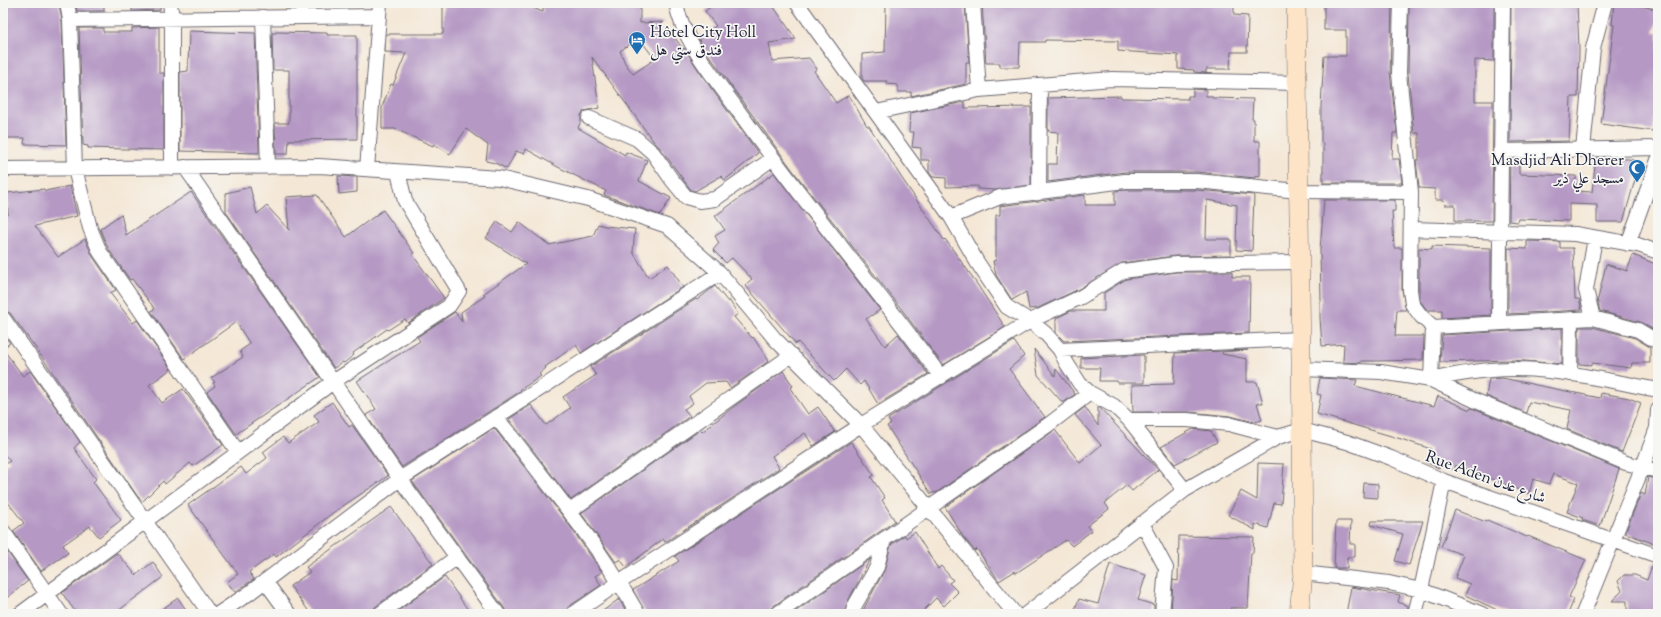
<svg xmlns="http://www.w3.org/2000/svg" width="1661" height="617" font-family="'Sorts Mill Goudy',Amiri,serif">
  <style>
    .building { fill: #b599c4; fill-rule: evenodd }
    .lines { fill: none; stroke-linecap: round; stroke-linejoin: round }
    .street-casing { stroke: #6c6771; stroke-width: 16 }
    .secondary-casing { stroke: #6c6771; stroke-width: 20 }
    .street { stroke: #fff; stroke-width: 14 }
    .secondary { stroke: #fee4c6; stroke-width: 19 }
    .labels { text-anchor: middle; stroke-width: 3.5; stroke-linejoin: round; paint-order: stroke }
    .poi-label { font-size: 16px; fill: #22223b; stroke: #f6f6f2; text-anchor: start }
    .street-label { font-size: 16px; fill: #22223b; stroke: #f6f6f2 }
  </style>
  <rect width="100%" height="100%" fill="#f6f6f2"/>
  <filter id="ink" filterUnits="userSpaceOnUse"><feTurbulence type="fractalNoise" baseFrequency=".025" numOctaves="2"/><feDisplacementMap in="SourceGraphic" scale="8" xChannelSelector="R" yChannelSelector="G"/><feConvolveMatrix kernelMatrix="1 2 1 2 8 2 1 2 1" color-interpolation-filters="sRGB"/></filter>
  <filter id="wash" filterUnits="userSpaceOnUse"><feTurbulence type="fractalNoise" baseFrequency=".012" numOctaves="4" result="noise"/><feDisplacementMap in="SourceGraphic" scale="16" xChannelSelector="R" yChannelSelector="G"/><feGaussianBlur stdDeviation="0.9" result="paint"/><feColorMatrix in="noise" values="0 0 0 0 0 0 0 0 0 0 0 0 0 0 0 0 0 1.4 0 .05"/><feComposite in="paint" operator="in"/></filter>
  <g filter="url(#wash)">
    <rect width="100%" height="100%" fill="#f4e7d5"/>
    <g id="blocks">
      <path class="building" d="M3,3H59L62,21L66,145L24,144L25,138H3Z
        M76,3H104V11H77Z
        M132,3L160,4V10L132,11Z
        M443,3H510L522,7L523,4L543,12V3H640V23L664,22L659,25L660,38L670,31L683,49L684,48L703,77L758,153L725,180L721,176L695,191L691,190L660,148L654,142L592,57L599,108L584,111L581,115V121L578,128L625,155L626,152L647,160L639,181L671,198L660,215L604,195L606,191L556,166L526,149L524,154L516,151L507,169L495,163L486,161L488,145L466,129L450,154L434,144L433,146L395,129H382V107L391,84L393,85L406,53L385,52L386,34H443ZM639,38L655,59L633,74L625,63L620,51Z
        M716,3H771L796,39L769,43L772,61L809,58L817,69L814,71L836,103L849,95L867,126H869L901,177L944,240L945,239L971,275L1005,327L943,365L897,303L794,172L708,54L698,38L716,26L705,11Z
        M886,3H965L969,62H966V84L911,96V92H898V85L887,84V81H864L862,78V54L885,52Z
        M982,3H1234V15L1248,16L1247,52H1231L1230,69H1206V73L1194,72V70L1178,69V55L1118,51V41L1045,40V42H1020L1019,67H1000V63H986Z
        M1324,3H1392L1390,73L1397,133H1393L1392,159H1399L1402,183H1323V143H1321V106L1324,56H1346V30H1324Z
        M1409,3H1494V61L1475,60V101H1493L1492,221H1455V205H1445L1444,200H1435V189L1419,188L1416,160H1419V133H1414L1408,73Z
        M1558,3L1577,4L1579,48L1578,97H1571L1569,141L1510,142L1511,4Z
        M1614,3L1642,6L1658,10V18L1654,33H1658V95L1653,131L1601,124L1614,25H1612Z
        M159,27V73H164V150L88,148V146L83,145L79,28H103V32H132V28Z
        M189,31L255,33L259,153L180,151V72L188,71Z
        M276,32L327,33V35H357V139L289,140L288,154H276L275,123H289V70H273L272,33H276Z
        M1193,89L1206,90V96H1212V98L1253,99L1252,119H1254V141H1260V177L1255,176V178L1197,172H1125L1048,182V164H1057L1058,132L1048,131V98L1121,96V98L1188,99V96H1193Z
        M965,102V108L1031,107V185L996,190L978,189V186L946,187V178L933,177L929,172V160H921V148L912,147L914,132H909L910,113Z
        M1596,158L1629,159L1640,162L1623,222H1597V205L1569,204V221L1519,219L1518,222L1509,221L1510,159H1519V174L1576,176V191L1592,192Z
        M774,173L880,310L866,319L885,346L898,334L928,374L878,404L864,381L860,385L846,369L834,381L798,342L796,344L745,285L752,279L732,258L726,263L713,250L719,243L715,236L725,230L715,216Z
        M338,176L357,177V192L339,194Z
        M70,186L77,216L35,226L58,257L85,239L93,257L116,290L110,293L133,323L137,320L171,369L149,385L162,403L183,389L223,445L193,466L190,463L165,484L163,481L143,501L138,497L35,347L10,313L3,310V216L8,214L7,193L44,189L45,191Z
        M250,187L257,214L267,206L289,230L286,197L317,195L346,237L383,210L414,253L412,254L444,298L408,323L405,319L388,330L387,329L353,353L354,355L344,363L343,362L334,368L226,212V193Z
        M1126,190H1197L1254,195L1252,251L1236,250L1237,205L1207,200L1206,239H1231V255L1175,256L1122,263L1077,290L1038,308L1029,309L1026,292L1012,300L996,275L993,261L996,260V215H1000V206L1085,195V205H1115V191Z
        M191,192L320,377L236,434L207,392L215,386L213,383L215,382L211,378L243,357L240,351L250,344L236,322L184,359L151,311L155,309L132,279L130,280L108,248L100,229L121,214L126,235Z
        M1324,200H1395V211H1392L1394,248H1402V290L1406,310H1397L1395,336H1424L1423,360L1377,361H1361V363L1343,362L1344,344L1322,346L1320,318V302H1321L1320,250Z
        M497,222L512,232L519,222L549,245L593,236L598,224L605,226L635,229L633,252L649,278L668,265L683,287L581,353L576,345L545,367L546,368L539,374L541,376L520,390L521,391L402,467L366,415L376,409L357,381L420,341L417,337L455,312L462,322L461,312L485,296L483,294L526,264L486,238Z
        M1527,241L1560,242V248H1573L1575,299H1579L1582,310L1508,314V248L1527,249Z
        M1432,246L1491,248V315L1442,318V310H1427L1420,301L1419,289V248L1432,249Z
        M1633,255L1658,265V327L1656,331L1640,322L1600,311L1597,299H1598L1606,264L1627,271Z
        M1177,272H1232V277H1250L1249,333L1064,341L1056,333V318L1071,311H1104V293L1126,279Z
        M715,286L728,302L729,300L738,314L734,317L752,338L753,337L769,361L730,388L726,382L706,383L689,396L693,403L684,409L690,416L571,500L509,419L531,405L546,425L570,408L563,397L596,375L590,367L696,299L697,300Z
        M1579,327H1592L1635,338L1650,347V363H1632L1631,368L1592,363V365L1579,364Z
        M1562,328V364L1512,360L1440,362L1442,335Z
        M3,333L10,343L3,348Z
        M1014,341L1024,356L1009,369L1045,417L936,493L935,492L931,494L887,426L891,424L888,419Z
        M3,349L23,376L30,371L80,442L74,448L96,479L93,482L121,520L99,537L90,526L63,545L68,553L41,571L13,531L24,523L3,496V466L10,461L3,453Z
        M1034,349L1055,376L1056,369L1075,394L1063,403L1038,375Z
        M1248,350L1222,352V354L1247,359V382H1257L1263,403H1257L1262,420L1255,422L1230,416L1188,412H1133L1132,385L1174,384L1175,353Z
        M1144,355V383H1118L1117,381H1099L1100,368H1081V358Z
        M783,371L793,386L790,388L808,414L818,407L835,432L813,446L805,433L772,456L779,468L665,542L663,539L626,567L620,559L616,562L581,513L700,430L702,432L732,408Z
        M1320,378L1357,380L1355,386L1434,406L1438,396L1470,410L1471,408L1619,469L1600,526L1582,520L1583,518L1567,512L1578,483L1553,474L1549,484L1533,479L1529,494L1456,465L1454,470L1441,464L1439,468L1425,462L1431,449L1401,439L1317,414L1321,395L1317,394Z
        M1502,378L1600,398L1601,393L1629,398L1641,403L1622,452L1567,429L1571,410L1529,402L1526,413L1486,396L1489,379Z
        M332,402L349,427L352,425L388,476L334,512L276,557L274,554L249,572L254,579L235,592L227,582L238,574L188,505L241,467L246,474L267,458L263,452L283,437L288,443L319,422L314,415Z
        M1085,407L1098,426V407L1100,408L1158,470L1132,491L1127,485L1105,503L1109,509L1087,526L1091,531L1072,546L1066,540L1016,573L1015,571L999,581L977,549L975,551L964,538L945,507L1055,430L1080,463L1101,445L1075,415Z
        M494,428L564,518L602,572L595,576L601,585L568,607L565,614H506L505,609L412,481Z
        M1193,429L1211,431L1217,442L1175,464L1161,447Z
        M851,442L874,475L871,477L885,498L882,500L895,521L772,607L769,614H646L633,590L679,561L675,556Z
        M1258,463L1284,464L1281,504L1274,503L1268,528L1255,524V530L1228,515L1241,491L1257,500Z
        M1648,477L1658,479V545L1625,533L1641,493L1645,495Z
        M1364,483L1378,484V498L1363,497Z
        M391,507L433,564L375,607L372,614H311L290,586L310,572L306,567Z
        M1455,510L1486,522L1487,520L1527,537L1528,536L1586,560L1569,597L1574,599L1568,614H1506L1465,595L1470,584L1455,578L1464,555L1441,547Z
        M1336,521H1351L1350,544H1355V557H1347V568H1334Z
        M1372,521H1423L1409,565L1395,561L1403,534L1371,525Z
        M915,532L938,569L941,566L953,580L949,583L958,592L944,606L936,598L920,614H861L884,571L891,545L905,535L906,538Z
        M1179,536L1254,537L1253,553H1251L1248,608H1230V614H1171L1173,580L1178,581Z
        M3,546L28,581L3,601Z
        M117,553L136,575L153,562L163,577L114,614H77L62,593Z
        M870,559L848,601L844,614H792Z
        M1653,563L1658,564V614H1627V601H1612L1622,591L1618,581L1624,575H1635L1647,580Z
        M1110,564L1146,575L1138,600L1154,605V614H1073L1079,599L1098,604Z
        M445,577L471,614H394L443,578Z
        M1351,587L1400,595L1398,602L1408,606L1407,614H1346Z
        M178,598L189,614H155Z
        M619,599L628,614H599Z"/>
    </g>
  </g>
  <g filter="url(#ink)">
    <use href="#blocks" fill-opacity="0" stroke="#6c6771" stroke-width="1"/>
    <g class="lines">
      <defs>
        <path id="street" d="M67,3L70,20L75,169L90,228L100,252L238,452
          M170,3L172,18V168
          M676,3C683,42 715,78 737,109C802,201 875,286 941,377
          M797,3L951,217L977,262L1007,307L1030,321L1046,334L1060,350L1066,362L1080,384L1090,393L1114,406L1129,420L1185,490
          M973,3L979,90
          M1401,3L1399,73L1411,192L1410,290L1412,304L1421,316L1433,327L1431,380C1457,374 1485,369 1512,369C1561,369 1610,381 1658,390
          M263,17L268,167
          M70,20L378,16
          M876,112L979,90L1112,79L1297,83
          M589,118L637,139L653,153L672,180L686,197L700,201L715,199L772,159
          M1583,149L1593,48L1605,3
          M1500,151L1658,148
          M185,167L400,479L498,614
          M3,169L319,166L499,178L588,199L667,226L720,273L775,339L861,425L1015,614
          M367,169L380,3
          M1039,193L1040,85
          M951,217L1000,197L1125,181H1197L1299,191L1411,192
          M1411,229L1575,234L1638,245L1658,252
          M1628,244L1658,160
          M3,318L210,614
          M1593,318L1586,290L1595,238
          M1499,322L1503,3
          M1433,327L1593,318L1638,330L1658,342
          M1060,350L1300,339
          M1300,369L1381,372L1431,380L1474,400L1626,463L1658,471
          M1570,374L1571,320
          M496,417C546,481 598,544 638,614
          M1129,420H1187L1229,424L1278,437
          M570,511L792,355
          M1142,523L1166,568L1162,614
          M3,531L61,614
          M1303,573L1389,583L1421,590L1482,614
          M265,581L289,614
          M20,614L333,382L449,306L459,291L405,201L398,172
          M218,614L248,594L400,479L720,273
          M380,614L457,557
          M573,614L620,582L861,425L1030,321L1081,297L1123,271L1176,264L1299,262
          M777,614L1048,425L1090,393
          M852,614L855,605L877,567L884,539
          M1026,614L1185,490L1278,437L1302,430L1347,442L1391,458L1444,481L1658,556
          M1415,614L1421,590L1444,481
          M1583,614L1643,466L1657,428L1658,410"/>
        <path id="secondary" d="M1296,3L1302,430L1303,573L1299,614"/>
      </defs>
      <use href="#street" class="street-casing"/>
      <use href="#secondary" class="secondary-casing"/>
      <use href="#street" class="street"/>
      <use href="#secondary" class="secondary"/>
    </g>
  </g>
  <defs>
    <symbol id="hotel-pin" viewBox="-11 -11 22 30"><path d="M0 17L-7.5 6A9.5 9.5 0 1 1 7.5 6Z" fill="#1f6fb2" stroke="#f6f6f2"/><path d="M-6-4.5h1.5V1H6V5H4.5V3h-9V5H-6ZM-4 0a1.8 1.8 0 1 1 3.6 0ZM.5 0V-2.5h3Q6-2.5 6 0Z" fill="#fff"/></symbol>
    <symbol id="mosque-pin" viewBox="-11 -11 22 30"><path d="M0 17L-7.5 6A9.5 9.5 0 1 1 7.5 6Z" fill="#1f6fb2" stroke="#f6f6f2"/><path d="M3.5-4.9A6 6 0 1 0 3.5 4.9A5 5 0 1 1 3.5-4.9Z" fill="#fff"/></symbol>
  </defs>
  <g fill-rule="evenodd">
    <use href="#hotel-pin" x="627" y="30" width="20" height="27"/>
    <use href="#mosque-pin" x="1627" y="158" width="20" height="27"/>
  </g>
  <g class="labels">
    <g class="poi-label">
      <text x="650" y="37">Hôtel City Holl<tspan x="650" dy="18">فندق ستي هل</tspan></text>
      <text x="1624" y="165" text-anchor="end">Masdjid Ali Dherer<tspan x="1624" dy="18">مسجد علي ذير</tspan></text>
    </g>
    <g class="street-label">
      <text transform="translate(1486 476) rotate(20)" y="6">Rue Aden شارع عدن</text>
    </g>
  </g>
  <rect width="1661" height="617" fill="none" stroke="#f6f6f2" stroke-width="16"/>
</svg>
